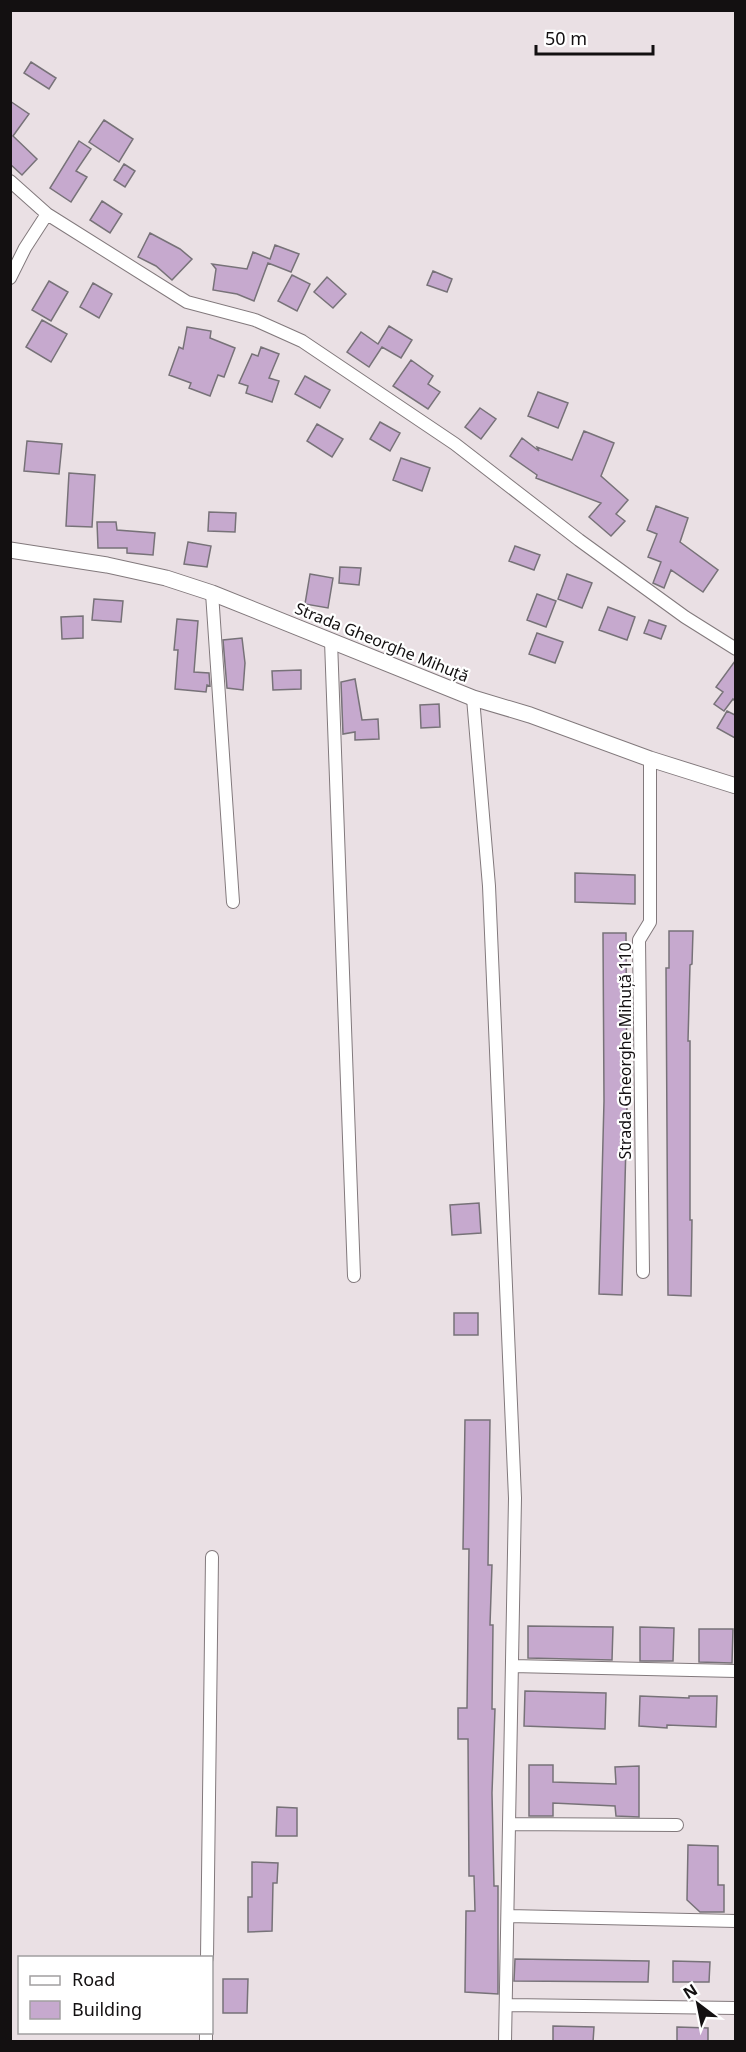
<svg xmlns="http://www.w3.org/2000/svg" width="746" height="2052" font-family="'Noto Sans',sans-serif">
  <style>
    .building { fill: #c6a9ce; stroke: #777278; stroke-width: 1.5 }
    .lines { fill: none; stroke-linecap: round; stroke-linejoin: round }
    .minor-casing { stroke: #82797c; stroke-width: 14 }
    .tertiary-casing { stroke: #82797c; stroke-width: 17 }
    .minor { stroke: #fff; stroke-width: 12 }
    .tertiary { stroke: #fff; stroke-width: 15 }
    .labels { text-anchor: middle; stroke-width: 4.5; stroke-linejoin: round; paint-order: stroke }
    .street-label { font-size: 16px; fill: #131011; stroke: #fff }
  </style>
  <rect width="100%" height="100%" fill="#eae0e4"/>
  <path class="building" d="M31,62L56,78L49,89L24,73Z
    M10,101L29,114L13,136L37,159L22,175L10,164Z
    M104,120L133,139L119,162L89,142Z
    M79,141L91,149L76,171L87,177L71,202L50,188Z
    M124,164L135,171L125,187L114,180Z
    M102,201L122,214L110,233L90,220Z
    M150,233L180,249L192,259L172,280L156,266L138,257Z
    M275,245L299,254L291,272L268,263L254,301L237,294L213,290L216,269L212,264L247,269L253,252L270,259Z
    M433,271L452,279L447,292L427,285Z
    M292,275L310,284L297,311L278,301Z
    M327,277L346,294L333,308L314,292Z
    M49,281L68,292L51,321L32,310Z
    M93,283L112,294L99,318L80,307Z
    M42,320L67,334L51,362L26,347Z
    M389,326L412,340L401,358L382,347L369,367L347,352L361,332L378,344Z
    M187,327L211,331L210,338L235,348L224,377L218,375L210,396L189,388L191,383L169,375L179,347L183,349Z
    M261,347L279,354L269,378L279,381L272,402L246,393L248,386L239,383L252,354L258,356Z
    M411,360L433,376L428,384L440,392L428,409L393,386Z
    M305,376L330,390L320,408L295,394Z
    M538,392L568,403L558,428L528,416Z
    M480,408L496,419L481,439L465,427Z
    M380,422L400,433L390,451L370,439Z
    M317,424L343,439L332,457L307,441Z
    M584,431L614,443L601,476L628,500L616,514L625,521L611,536L589,517L601,503L536,478L537,475L510,456L522,438L539,451L537,447L572,460Z
    M27,441L62,444L59,474L24,471Z
    M401,458L430,468L422,491L393,480Z
    M69,473L95,475L92,527L66,526Z
    M656,506L688,518L680,542L718,570L703,592L671,570L664,588L653,583L661,562L648,557L657,534L647,530Z
    M209,512L236,513L235,532L208,531Z
    M97,522H116L117,530L155,533L153,555L127,553V548H98Z
    M188,542L211,546L207,567L184,564Z
    M515,546L540,555L534,570L509,561Z
    M340,567L361,568L359,585L339,583Z
    M310,574L333,578L328,608L305,604Z
    M567,574L592,583L582,608L558,599Z
    M537,594L556,601L546,627L527,620Z
    M94,599L123,601L121,622L92,620Z
    M608,607L635,617L627,640L599,630Z
    M83,616V638L62,639L61,617Z
    M177,619L198,621L194,672L209,673L210,686L207,685L206,692L175,689L178,650H174Z
    M649,620L666,626L661,639L644,633Z
    M537,633L563,642L555,663L529,654Z
    M242,638L245,663L243,690L227,688L223,640Z
    M735,661V701L733,699L724,711L714,704L723,692L716,687Z
    M301,670V689L273,690L272,671Z
    M355,679L362,720L378,719L379,739L355,740V732L343,734L341,682Z
    M439,704L440,727L421,728L420,705Z
    M727,711L735,715V738L717,728Z
    M575,873L635,875V904L575,902Z
    M669,931H693L692,964L690,965L688,1041H690V1220H692L691,1296L668,1295L666,968H669Z
    M603,933H626L627,1106L622,1295L599,1294L604,1101Z
    M479,1203L481,1233L452,1235L450,1205Z
    M454,1313H478V1335H454Z
    M465,1420H490L488,1565H492L490,1625H493L492,1709H495L492,1793L494,1886H498V1994L465,1992L466,1911H475L474,1876H469L468,1739H458V1708H467L469,1549H463Z
    M528,1626L613,1627L612,1660L528,1658Z
    M640,1627L674,1628L673,1661H640Z
    M699,1629H733L732,1663L699,1662Z
    M525,1691L606,1693L605,1729L524,1726Z
    M640,1696L689,1698V1696H717L716,1727L667,1725V1728L639,1726Z
    M529,1765H553V1782L616,1784L615,1767L639,1766V1817L616,1816L615,1806L553,1803V1816H529Z
    M277,1807L297,1808V1836H276Z
    M688,1845L718,1846V1885H724V1912H700L687,1900Z
    M252,1862L278,1863L277,1883H273L272,1931L248,1932V1897H252Z
    M515,1959L649,1961L648,1982L514,1981Z
    M673,1961L710,1962L709,1982H673Z
    M223,1979H248L247,2013H223Z
    M553,2026L594,2027L593,2042H553Z
    M677,2027L708,2028V2042H677Z"/>
  <g class="lines">
    <defs>
      <path id="minor" d="M10,181L47,214L187,302L255,320L302,341L455,444L579,540L685,617L736,649
        M10,278L25,248L47,214
        M212,593L233,902
        M331,641L354,1276
        M473,698L489,886L515,1498L505,2042
        M643,1272L639,940L650,922V759
        M512,1666L736,1671
        M509,1824L677,1825
        M508,1916L736,1921
        M207,1958L212,1557
        M506,2005L736,2008
        M206,2042V2032"/>
      <path id="tertiary" d="M10,550L107,565L166,578L212,593L473,698L530,715L650,759L736,786"/>
    </defs>
    <use href="#minor" class="minor-casing"/>
    <use href="#tertiary" class="tertiary-casing"/>
    <use href="#minor" class="minor"/>
    <use href="#tertiary" class="tertiary"/>
  </g>
  <g class="labels">
    <g class="street-label">
      <text transform="translate(382 642) rotate(22)" y="6">Strada Gheorghe Mihuță</text>
      <text transform="translate(625 1051) rotate(-90)" y="6">Strada Gheorghe Mihuță 110</text>
    </g>
  </g>
  <rect width="746" height="2052" fill="none" stroke="#131011" stroke-width="24"/>
  <rect x="18" y="1956" width="195" height="78" fill="#ffffff" stroke="#a19fa0" stroke-width="1.5"/>
  <rect x="30" y="1976" width="30" height="9" fill="#ffffff" stroke="#a19fa0" stroke-width="1.5"/>
  <text x="72" y="1986" font-size="18" fill="#131011">Road</text>
  <rect x="30" y="2001" width="30" height="18" fill="#c6a9ce" stroke="#a19fa0" stroke-width="1.5"/>
  <text x="72" y="2016" font-size="18" fill="#131011">Building</text>
  <g transform="translate(698 2004) rotate(328)" stroke="#ffffff" stroke-width="4.5" paint-order="stroke">
  <path d="M0-4.5L10 22L0 15L-10 22Z" fill="#131011"/>
  <text y="-9" font-size="16" font-weight="bold" text-anchor="middle" fill="#131011">N</text>
  </g>
  <path d="M536 45v9h117v-9" fill="none" stroke="#131011" stroke-width="3"/>
  <text x="545" y="45" font-size="18" fill="#131011" stroke="#ffffff" stroke-width="4.5" paint-order="stroke">50 m</text>
</svg>
